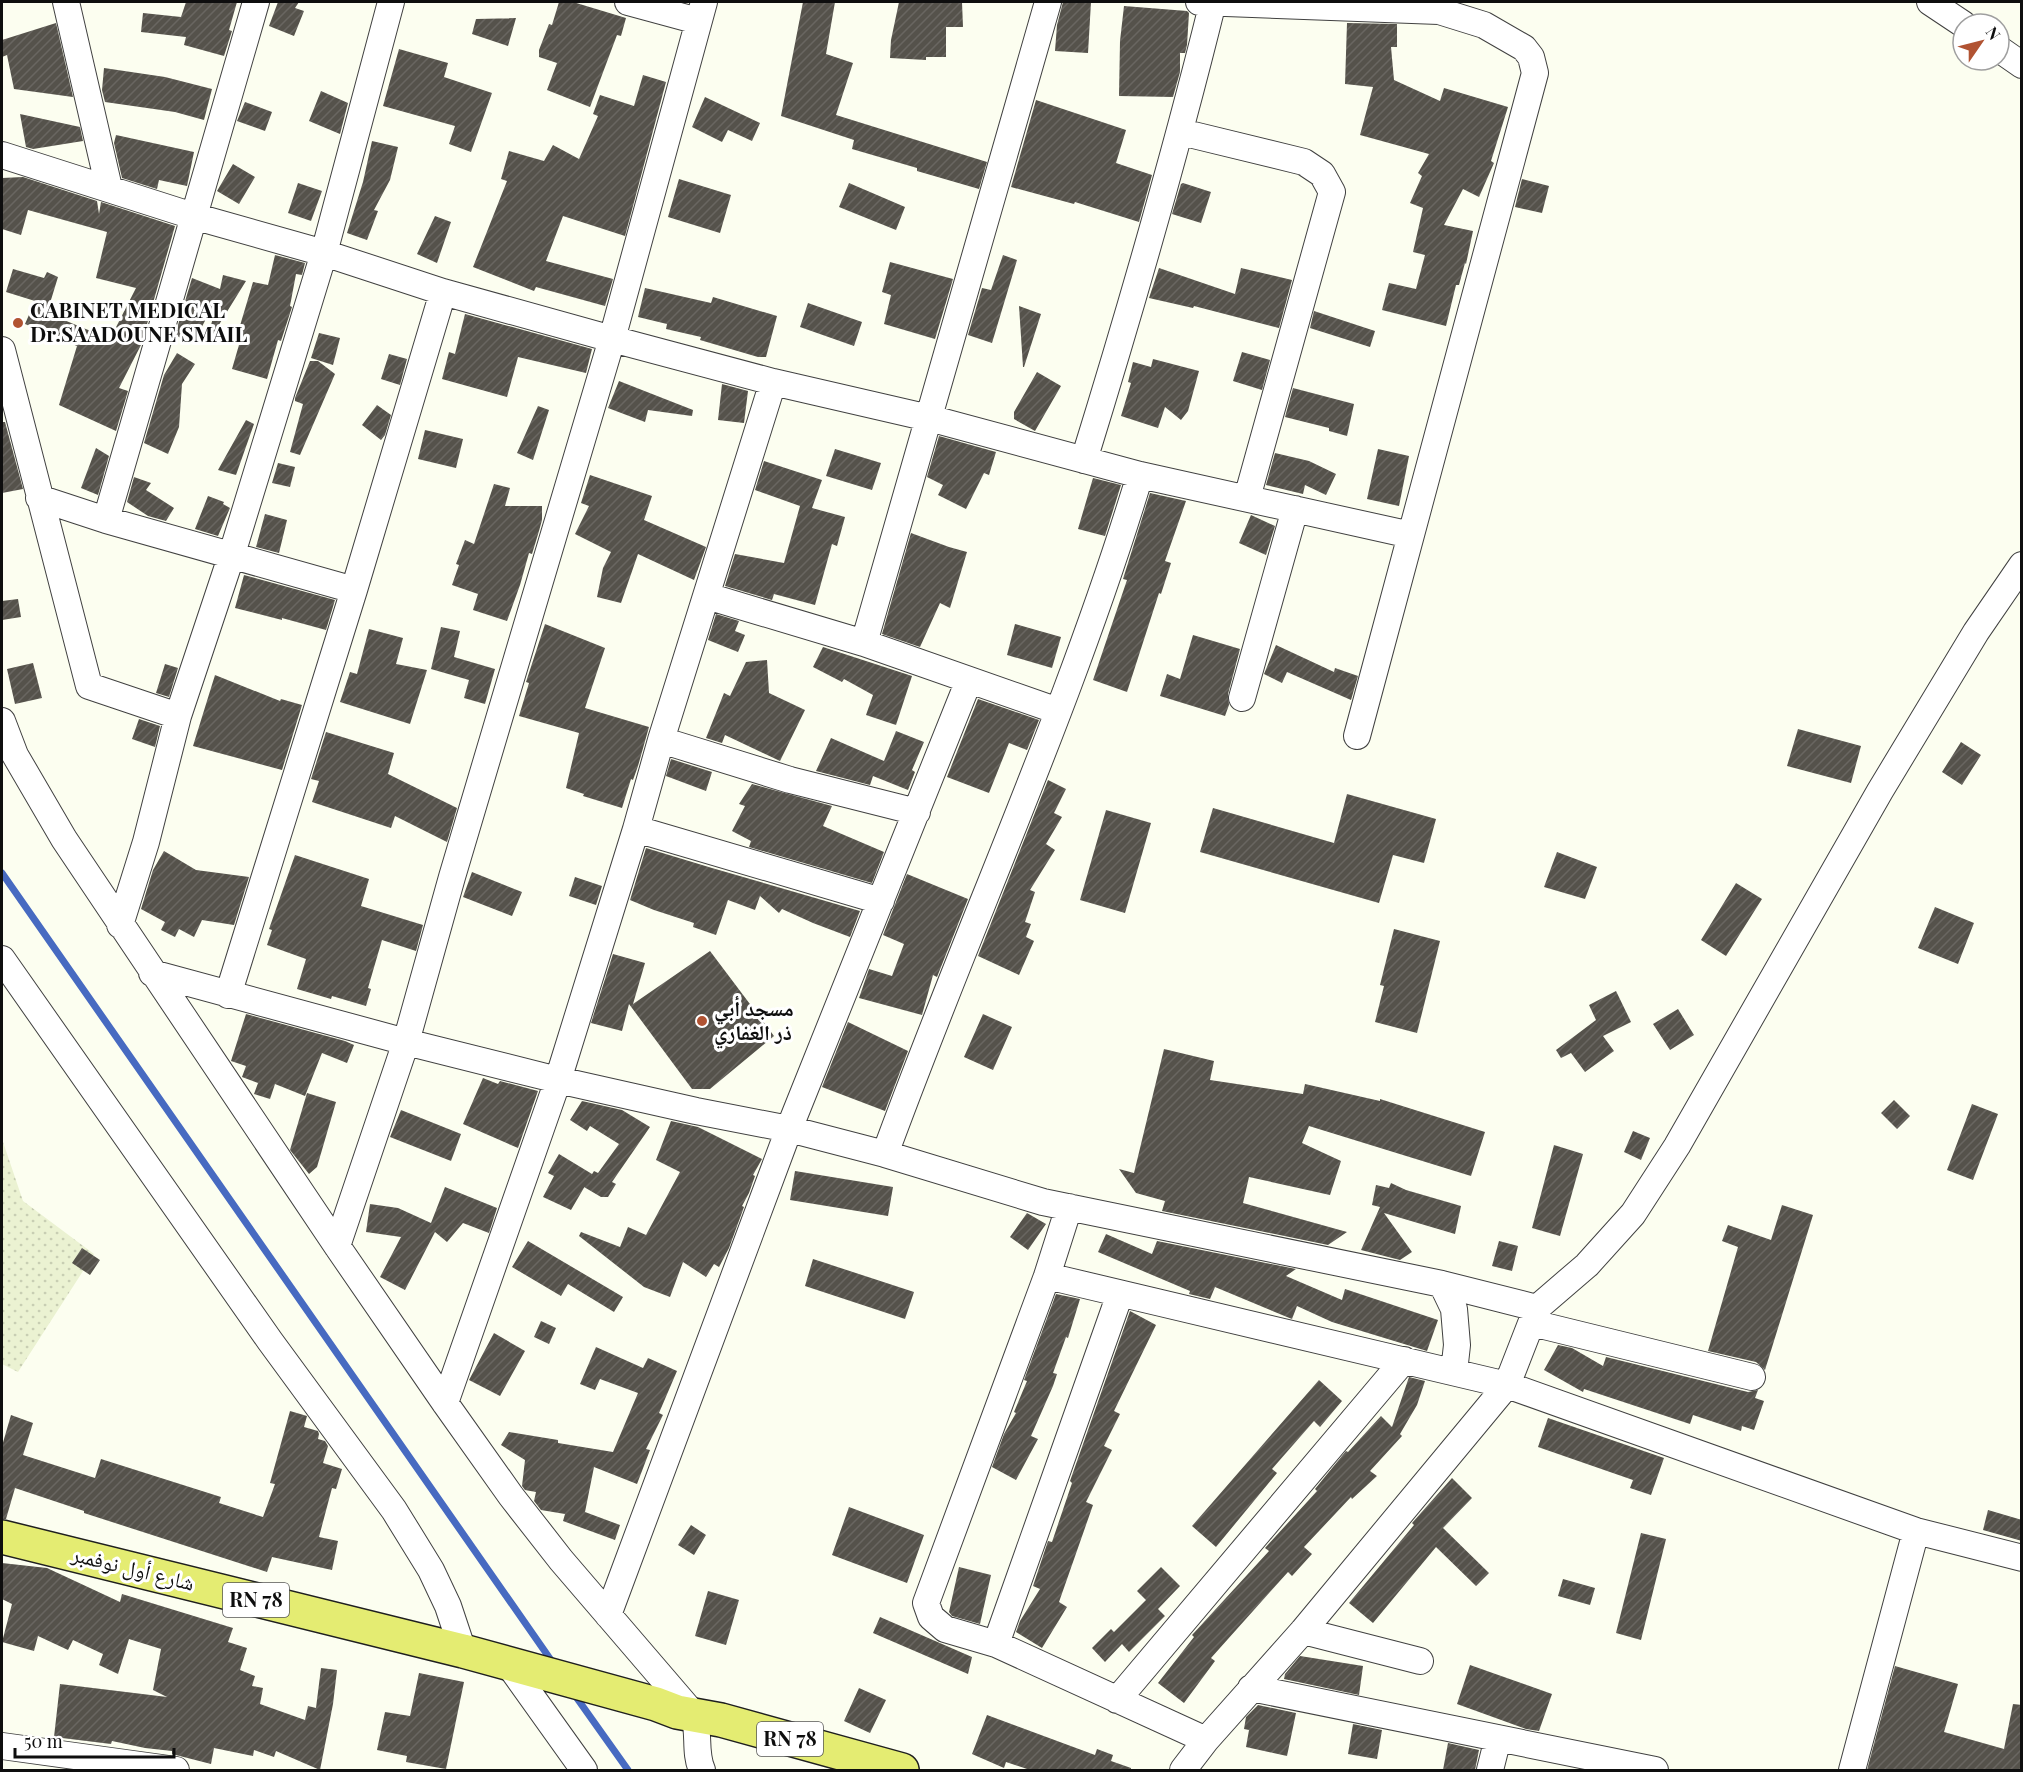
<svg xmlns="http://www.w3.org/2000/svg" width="2023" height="1772" font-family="'Playfair Display','Noto Naskh Arabic',serif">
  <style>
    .farmland { fill: url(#farmland-dots) }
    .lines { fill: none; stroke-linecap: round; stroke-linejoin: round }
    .stream { stroke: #476ac1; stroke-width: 7 }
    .building { fill: url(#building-hatch) }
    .minor-casing { stroke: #414141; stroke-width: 28 }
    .major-casing { stroke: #1f1f1f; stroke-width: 36 }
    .minor { stroke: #fff; stroke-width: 26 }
    .major { stroke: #e4ec72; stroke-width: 33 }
    .poi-dot { fill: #b15332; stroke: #fff; stroke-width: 2 }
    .labels { text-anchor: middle; stroke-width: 6; stroke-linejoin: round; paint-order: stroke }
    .shield { fill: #fff; stroke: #565656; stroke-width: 1.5 }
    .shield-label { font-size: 20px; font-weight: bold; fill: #0e0e0e }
    .poi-label { font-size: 21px; font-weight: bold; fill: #0e0e0e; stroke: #fff; text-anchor: start }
    .street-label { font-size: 21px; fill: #0e0e0e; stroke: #fff }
  </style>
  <defs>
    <pattern id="farmland-dots" width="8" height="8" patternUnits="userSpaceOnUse" patternTransform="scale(1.5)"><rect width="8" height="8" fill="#ebf2d2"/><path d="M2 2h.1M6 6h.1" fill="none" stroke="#c8ceb3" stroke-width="1.8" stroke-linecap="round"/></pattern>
    <pattern id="building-hatch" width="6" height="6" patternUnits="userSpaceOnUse" patternTransform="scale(1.5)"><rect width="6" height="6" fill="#55524b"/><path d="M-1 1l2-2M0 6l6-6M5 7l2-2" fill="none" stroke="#696661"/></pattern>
  </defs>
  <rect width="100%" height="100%" fill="#fcfef0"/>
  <path class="farmland" d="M2,1139L23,1201L94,1254L18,1372L2,1364Z"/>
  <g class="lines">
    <path class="stream" d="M2,873L553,1663
      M574,1694L628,1770"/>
  </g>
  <path class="building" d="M186,2H237L229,30L232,31L224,56L184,45L186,37L141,32L143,13L181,17Z
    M278,2H299L295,8L304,11L294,36L269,26Z
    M559,2H573L626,18L621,36L617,35L590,107L547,90L557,63L539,57V50L549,24L552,25Z
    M803,2H835L826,54L853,63L836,115L987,162L979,189L917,171V168L852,149L854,140L781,116Z
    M899,2H962L963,27H946V57H926V60L890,58L891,40Z
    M1063,2H1091L1088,53L1055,51L1057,25Z
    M1124,6L1187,11L1189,13L1187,45L1185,53H1180V72L1173,97L1119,96L1120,41Z
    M516,18L508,46L472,34L476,19Z
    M56,23L73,97L14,89L7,55L2,57V40Z
    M1347,23L1397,24V47H1391L1394,80L1440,101L1444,88L1508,107L1491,161L1494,163L1479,197L1463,189L1444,225L1473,231L1466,264L1465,263L1459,285H1456L1446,326L1382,310L1389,283L1416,289L1425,255L1413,252L1423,208L1410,203L1422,176L1418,173L1429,154L1360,135L1373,87L1345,84Z
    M399,49L448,63L444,77L492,93L471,152L449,144L455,126L383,106Z
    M104,68L165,77L212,89L204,120L175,112L105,102L102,90Z
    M643,75L666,82L625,236L563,216L546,261L613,279L605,306L536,287L534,291L473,267L507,181L501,179L509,151L544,161L553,145L579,159L598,116L593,114L600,95L634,106Z
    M321,91L348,103L340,134L309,121Z
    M705,97L760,123L752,141L728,130L722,142L692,127Z
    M1036,100L1126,130L1116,163L1152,175L1139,222L1075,202L1074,204L1011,187Z
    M245,102L272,112L265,131L237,121Z
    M20,114L80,127L83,141L33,149L26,147Z
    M116,135L194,152L187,186L159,180L157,189L122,178L114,143Z
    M372,141L398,147L390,180L374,210L378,211L367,240L347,233L363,182Z
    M233,164L255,177L239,204L217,191Z
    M23,177L97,201L99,214L101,202L175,226L141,345L119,388L128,391L116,431L59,405L77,346L25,324L35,301L6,292L13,269L44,278L47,272L58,277L47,313L110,339L136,288L96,278L107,232L28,210L21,235L2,229V178Z
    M679,179L731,195L720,233L668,217Z
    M1522,179L1549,186L1542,213L1515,207Z
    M298,183L322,191L311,221L288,213Z
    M849,183L905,207L896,230L839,207Z
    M1183,183L1211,192L1201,223L1172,214L1181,184Z
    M435,216L451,222L437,263L417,254Z
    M275,255L305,263L302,275L296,274L290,306L292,307L281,341L278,340L267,379L232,369L243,331L239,329L253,282L268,285Z
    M1003,255L1017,260L992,343L968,335L982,288L991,290Z
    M890,262L953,279L935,339L884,324L891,295L882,292Z
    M1159,268L1235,294L1241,268L1292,280L1279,328L1194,306L1193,308L1149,298Z
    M223,275L246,281L212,336L209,334L213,317L208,315L193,344L175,335L192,278L220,289Z
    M645,288L711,303L713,297L777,316L766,357H758L700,340L701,337L666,329L667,324L638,317Z
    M808,303L862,322L854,346L800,327Z
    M1019,306L1041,314L1024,367H1023Z
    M1314,311L1375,331L1370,347L1310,328Z
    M465,314L592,349L586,373L518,357L507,397L442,379L449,352L455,354Z
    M319,333L340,338L333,365L311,358Z
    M1242,352L1270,360L1262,390L1233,381Z
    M177,353L195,364L182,384L179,427L168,454L144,443L164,375Z
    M389,354L407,359L400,385L381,379Z
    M1153,359L1199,371L1188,411L1181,420L1165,407L1158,428L1121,416L1131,383L1128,382L1133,362L1151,367Z
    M310,361H318L335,374L300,455L290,452L303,404L295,401V398Z
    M1037,372L1061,386L1035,431L1014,419V412Z
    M619,381L693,410L692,416L648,410L645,422L608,408Z
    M722,384L748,391L744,423L718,420Z
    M1293,388L1354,404L1347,436L1329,431V428L1285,417Z
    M377,405L391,415L385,435L381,440L362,425Z
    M538,406L549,410L533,460L517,453Z
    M246,420L254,424L236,475L218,470Z
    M2,422H5L23,489L2,493Z
    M425,430L463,439L456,468L418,459Z
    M939,436L996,452L989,475L984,473L966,509L938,495L943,485L927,477Z
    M96,448L109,456L98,495L81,488Z
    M835,449L881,463L872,490L826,476Z
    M1378,449L1409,456L1399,506L1367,499Z
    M1275,453L1309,461L1336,474L1326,495L1305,485L1303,494L1266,485Z
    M764,461L822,480L812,508L845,517L837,546L832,544L815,605L774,594L772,600L725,586L735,554L784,563L800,506L755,490Z
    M278,463L295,467L290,487L272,483Z
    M590,475L652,496L644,520L706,547L694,580L638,554L621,603L597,597L603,568L611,552L575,534L589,506L581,503Z
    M134,477L151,483L146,490L174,508L166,521L148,516L127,502Z
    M1093,478L1121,485L1105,536L1078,529Z
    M494,484L510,488L505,506H542V520L539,531L532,554L529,553L520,585L507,621L473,610L478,594L452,585L459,565L456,564L465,540L474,544Z
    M1150,493L1186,501L1165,561L1171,563L1161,594L1159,593L1127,692L1093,680L1127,580L1123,579Z
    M208,496L224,502L223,504L230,508L218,536L195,529Z
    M265,514L287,520L279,553L256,547Z
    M1251,515L1275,526L1266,555L1239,543Z
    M911,533L949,547L967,552L950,608L940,603L920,647L882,634Z
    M244,575L335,600L326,630L282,618V620L235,608Z
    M18,599L21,617L2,620V601Z
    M716,614L739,621L735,631L745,635L738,652L708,640Z
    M545,624L605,648L585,708L649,727L638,766L633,780L631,779L622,808L583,796L584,794L566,788L579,733L519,716L529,683L526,682Z
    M1015,624L1061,637L1052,668L1007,655Z
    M441,627L460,631L454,657L495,669L485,704L464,698L469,680L431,669Z
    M369,629L403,638L396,664L427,670L410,724L340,702L350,672L357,674Z
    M1193,635L1240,649L1228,694L1229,705L1225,716L1160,696L1167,674L1180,679Z
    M1276,645L1334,672L1335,668L1358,676L1351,700L1287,672L1282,683L1264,674Z
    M823,647L912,676L896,725L866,715L873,695L844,679L842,682L813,667Z
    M767,660L769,693L805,710L780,761L725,735L722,743L706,738L724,693L730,696L746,662Z
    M33,663L42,698L15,704L7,669Z
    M165,664L178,668L169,697L156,693Z
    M215,675L280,701L281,699L302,705L282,770L193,746Z
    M978,699L1039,720L1027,750L1009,743L989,793L947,777Z
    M139,719L160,726L155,747L132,739Z
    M1798,729L1861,746L1851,783L1787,766Z
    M896,731L924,742L912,770L915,772L908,790L873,776L870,785L816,771L831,738L884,761Z
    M326,732L394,753L388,774L457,808L447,842L395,816L391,828L312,802L319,781L311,779Z
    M1961,742L1981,755L1962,785L1942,772Z
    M671,759L712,772L706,791L666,776Z
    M1048,780L1066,789L1054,813L1062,817L1046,844L1055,850L1030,890L1035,892L1025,922L1031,924L1026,937L1034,941L1019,975L978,956Z
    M752,784L832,806L823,826L884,852L872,883L749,847L751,841L732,831L745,806L739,804Z
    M1347,794L1436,819L1424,863L1393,855L1379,903L1200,852L1213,808L1334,843Z
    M1106,810L1151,823L1125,913L1080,900Z
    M646,848L712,868L860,911L850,937L813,923L782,909L779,913L760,896L755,910L728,900L716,935L693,927L694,923L654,910L630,900Z
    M164,851L196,870L249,877L234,925L202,920L194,937L179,929L175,937L161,930L165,922L141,909L153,870Z
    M1557,852L1597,867L1585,899L1544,887Z
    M295,855L369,879L361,906L423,925L416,951L382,940L368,988L371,989L366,1006L332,996L331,999L297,989L306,959L267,945L272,930L269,929Z
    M472,872L522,892L512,916L463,897Z
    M907,874L968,899L937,977L933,975L922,1015L859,998L869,969L892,976L904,944L883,935Z
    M575,877L602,886L596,905L569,896Z
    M1736,883L1762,899L1726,956L1701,940Z
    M1935,907L1974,923L1958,964L1918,948Z
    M1394,929L1440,941L1417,1033L1375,1022L1384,986L1380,985Z
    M710,951L774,1036L710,1089H692L629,1004L622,1031L591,1023L613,954L645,963L633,1004Z
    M1616,991L1631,1022L1603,1036L1614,1051L1585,1072L1571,1053L1561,1058L1556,1050L1596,1020L1589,1005Z
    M1678,1009L1694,1035L1670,1050L1653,1024Z
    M246,1014L345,1041L354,1045L347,1063L322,1053L305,1096L275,1084L270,1099L254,1094L258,1083L242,1077L246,1066L231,1061Z
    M983,1014L1012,1027L993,1070L964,1057Z
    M848,1022L908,1051L885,1111L822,1087Z
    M1164,1049L1214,1061L1210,1080L1303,1094L1305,1084L1380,1101V1099L1485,1132L1471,1176L1309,1126L1302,1143L1341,1161L1330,1195L1249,1177L1243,1203L1347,1232L1328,1245L1162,1211L1165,1201L1136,1193L1119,1169L1134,1173Z
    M483,1078L498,1084L500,1081L538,1091L518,1148L463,1124Z
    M307,1093L336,1102L317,1167L309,1174L290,1150Z
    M1894,1100L1910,1116L1897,1129L1881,1113Z
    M582,1101L622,1110L650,1127L612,1182L616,1184L608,1197H601L584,1187L594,1171L598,1173L619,1144L590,1126L587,1131L570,1120Z
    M1972,1104L1998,1114L1973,1180L1947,1170Z
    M401,1110L461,1134L451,1161L390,1137Z
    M671,1121L698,1127L762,1159L753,1175L755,1176L749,1193L742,1206L744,1207L729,1248L719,1267L714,1264L706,1277L683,1262L670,1297L644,1287L579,1236L581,1232L620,1247L628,1227L646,1235L680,1172L656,1160Z
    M1633,1131L1650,1138L1641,1160L1624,1152Z
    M1554,1145L1583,1154L1560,1236L1532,1228Z
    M559,1154L592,1174L571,1210L543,1197L554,1176L548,1173Z
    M795,1171L893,1187L888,1216L790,1200Z
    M1391,1183L1406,1190L1461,1206L1455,1234L1384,1213L1412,1252L1400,1260L1361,1250L1380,1207L1372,1205L1376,1185L1389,1188Z
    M445,1187L497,1208L489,1233L463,1223L447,1242L435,1232L405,1290L380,1277L401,1237L366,1232L370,1204L398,1208L431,1223Z
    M1782,1205L1813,1215L1765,1370L1756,1362L1708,1351L1738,1247L1722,1241L1728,1225L1771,1240Z
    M1027,1213L1046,1224L1028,1250L1010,1237Z
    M1106,1234L1152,1254L1157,1241L1296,1269L1286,1276L1342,1300L1345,1289L1438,1320L1427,1351L1332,1322L1297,1306L1292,1319L1287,1317L1215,1287L1210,1299L1189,1294L1190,1291L1098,1252Z
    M528,1241L623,1297L614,1312L568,1284L561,1296L512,1267Z
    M1499,1241L1518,1246L1512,1271L1492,1266Z
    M82,1248L100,1260L90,1275L72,1263Z
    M813,1259L914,1292L905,1319L805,1286Z
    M1056,1294L1080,1299L1068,1338L1066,1337L1053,1373L1057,1374L1053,1386L1031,1436L1038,1439L1016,1480L992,1467L1004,1434L1016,1413L1014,1412L1027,1381L1024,1380Z
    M1130,1311L1156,1325L1114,1411L1120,1414L1104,1446L1112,1450L1086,1502L1093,1505L1059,1602L1067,1607L1042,1648L1016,1632L1020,1621L1040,1589L1033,1586L1048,1541L1052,1542L1072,1483L1070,1481Z
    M541,1321L556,1328L549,1344L534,1337Z
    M494,1333L525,1351L500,1396L469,1380Z
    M1558,1345L1572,1348L1603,1366L1606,1357L1748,1392L1758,1390L1755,1398L1764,1401L1754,1430L1742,1426L1741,1431L1693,1415L1690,1424L1584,1389L1583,1392L1544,1370Z
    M596,1347L643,1368L648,1358L677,1371L659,1413L663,1415L646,1449L650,1450L637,1484L594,1467L585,1512L620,1525L615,1540L563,1521L565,1514L541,1510L534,1501L536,1492L525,1490L522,1486L525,1460L501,1445L509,1432L558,1440V1443L613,1452L638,1393L600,1379L595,1390L580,1384Z
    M1409,1377L1425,1381L1417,1405L1400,1434L1402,1436L1370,1471L1377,1476L1352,1499L1351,1497L1304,1547L1312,1554L1292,1576L1288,1572L1211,1658L1215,1661L1184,1703L1158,1683L1194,1637L1192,1635L1269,1551L1265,1548L1317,1491L1315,1489L1346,1451L1348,1452L1381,1416L1392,1427Z
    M1319,1380L1342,1401L1320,1427L1314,1421L1272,1469L1277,1473L1216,1547L1192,1526Z
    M290,1411L307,1416L304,1427L318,1431L319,1434L318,1439L325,1441L328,1446L323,1463L342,1469L336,1489L332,1488L319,1537L338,1541L332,1570L272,1557L267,1572L84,1513V1511L15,1488L6,1519H2V1446L11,1415L33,1423L23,1455L95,1478L101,1459L221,1497L219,1503L263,1517L275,1484L270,1483Z
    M1548,1418L1664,1458L1651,1495L1630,1488L1633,1480L1538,1447Z
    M1452,1478L1472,1498L1443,1528L1489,1573L1476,1586L1436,1547L1373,1623L1349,1603L1414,1525L1412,1523Z
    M849,1507L924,1535L907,1583L832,1555Z
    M1988,1510L2022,1520V1541L1983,1530Z
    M691,1525L706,1535L694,1555L678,1545Z
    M1641,1533L1666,1539L1641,1640L1616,1633Z
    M2,1563L47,1568L120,1602L122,1594L233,1628L228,1642L247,1648L240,1670L255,1676L252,1686L263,1688L260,1704L305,1720L308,1706L316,1708L321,1668L337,1670L333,1704L320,1770L276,1751L274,1757L254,1750L253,1756L214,1748L211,1764L172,1754V1751L145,1748L112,1741L111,1744L54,1737L60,1684L167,1697L153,1690L161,1649L129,1639L118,1674L99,1665L103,1654L73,1640L68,1650L38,1636L34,1651L2,1642L12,1604L2,1599Z
    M959,1567L991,1575L980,1624L952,1616L949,1612Z
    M1161,1567L1180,1586L1158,1609L1165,1616L1129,1652L1122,1644L1105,1662L1092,1648L1111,1629L1114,1632L1146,1600L1137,1591Z
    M1563,1579L1595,1588L1590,1605L1558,1596Z
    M708,1591L739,1600L726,1645L695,1636Z
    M880,1617L972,1657L968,1674L873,1633Z
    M1300,1656L1363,1666L1359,1695L1284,1679L1285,1674Z
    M1470,1665L1552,1694L1539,1731L1526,1729L1457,1704Z
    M1895,1666L1958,1684L1944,1732L2004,1749L2013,1704L2022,1705V1770H1867Z
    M419,1673L464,1682L446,1769L406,1762L407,1756L377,1750L385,1712L410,1716Z
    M859,1688L886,1700L870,1733L844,1721Z
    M1258,1705L1296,1713L1287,1756L1246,1747L1249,1730L1244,1729L1246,1717Z
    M987,1715L1095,1755L1097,1749L1113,1755L1111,1761L1131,1768V1770H1030L1006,1762L1004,1768L972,1754Z
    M1353,1724L1382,1730L1377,1759L1348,1754Z
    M1448,1743L1479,1750L1475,1770H1443Z"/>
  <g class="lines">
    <defs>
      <path id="minor" d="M66,2L109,188
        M628,2L698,21
        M1199,2L1439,11L1484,25L1524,48L1531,57L1535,73L1357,736
        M1930,2L1963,24
        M1999,49L2022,65
        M1181,132L1304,162L1322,174L1332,192L1247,498
        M2,155L193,216L324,253L443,292L612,339L704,2
        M2,350L89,686L178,716
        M1084,460C1131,308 1175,156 1213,2
        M39,498L106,520L256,2
        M106,520L354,590
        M707,596L864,643L1058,711
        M864,643L1048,2
        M1242,698L1295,509
        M2,721L15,755L64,839L337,1246L445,1403L511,1496L561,1560L694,1715C700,1734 694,1752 702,1770
        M661,740L790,780L917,812
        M636,829L661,740L773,382
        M120,925L146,842L178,716L231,557L324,253L391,2
        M2,959L270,1341L394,1510L431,1570L448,1606L463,1651
        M152,973L406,1042L558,1080L696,1111L789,1129L885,1154L1043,1202L1442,1284L1537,1308
        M228,995L354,590L443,292
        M885,1154C968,927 1070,707 1140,475
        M1069,1207L1047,1276L926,1603L931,1617L945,1629L996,1644L1206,1740
        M337,1246L406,1042L452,877L612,339L773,382L929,418L1140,475L1411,535
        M1047,1276L1507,1385L1916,1531L2022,1558
        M1442,1284L1454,1309L1457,1345L1454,1372
        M1532,1323L1752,1377
        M445,1403L558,1080L636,829L881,901
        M608,1615L789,1129L969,680
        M1303,1631L1420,1661
        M996,1644L1120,1294
        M509,1665L584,1770
        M1251,1688L1655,1770
        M1117,1700L1404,1360
        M2,1746L176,1770
        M1183,1770L1206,1740L1303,1631L1507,1385L1537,1308L1587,1265L1633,1214L1677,1146L1880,791L1976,632L2022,565
        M1490,1770L1498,1738
        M1852,1770L1916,1531"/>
      <path id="major" d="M2,1537L463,1651L656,1704L677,1712L721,1720L902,1770"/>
    </defs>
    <use href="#minor" class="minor-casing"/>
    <use href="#major" class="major-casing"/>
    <use href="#minor" class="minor"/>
    <use href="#major" class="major"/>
  </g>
  <g class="poi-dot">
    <circle cx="18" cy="323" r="6"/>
    <circle cx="702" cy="1021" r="6"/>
  </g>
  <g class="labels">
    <g class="shield">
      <rect x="223" y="1583" width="66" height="34" rx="4.5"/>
      <rect x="757" y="1722" width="66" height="34" rx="4.5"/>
    </g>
    <g class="shield-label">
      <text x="256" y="1607">RN 78</text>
      <text x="790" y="1746">RN 78</text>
    </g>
    <g class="poi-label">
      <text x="30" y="318">CABINET MEDICAL<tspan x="30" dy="24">Dr.SAADOUNE SMAIL</tspan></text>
      <text x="714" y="1016">مسجد أبي<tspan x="714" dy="24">ذر الغفاري</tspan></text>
    </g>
    <g class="street-label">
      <text transform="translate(133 1569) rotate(14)" y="7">شارع أول نوفمبر</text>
    </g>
  </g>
  <rect width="2023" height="1772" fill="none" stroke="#0e0e0e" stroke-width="6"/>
  <g transform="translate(1981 42) rotate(55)"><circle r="28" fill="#ffffff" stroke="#9f9f9f" stroke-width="1.5"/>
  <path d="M0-4.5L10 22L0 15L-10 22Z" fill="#b15332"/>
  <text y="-9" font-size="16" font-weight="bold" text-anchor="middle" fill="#0e0e0e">N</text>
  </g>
  <path d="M15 1748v9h159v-9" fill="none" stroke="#0e0e0e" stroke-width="3"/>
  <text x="24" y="1748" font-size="18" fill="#0e0e0e" stroke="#ffffff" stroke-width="4.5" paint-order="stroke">50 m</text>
</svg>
